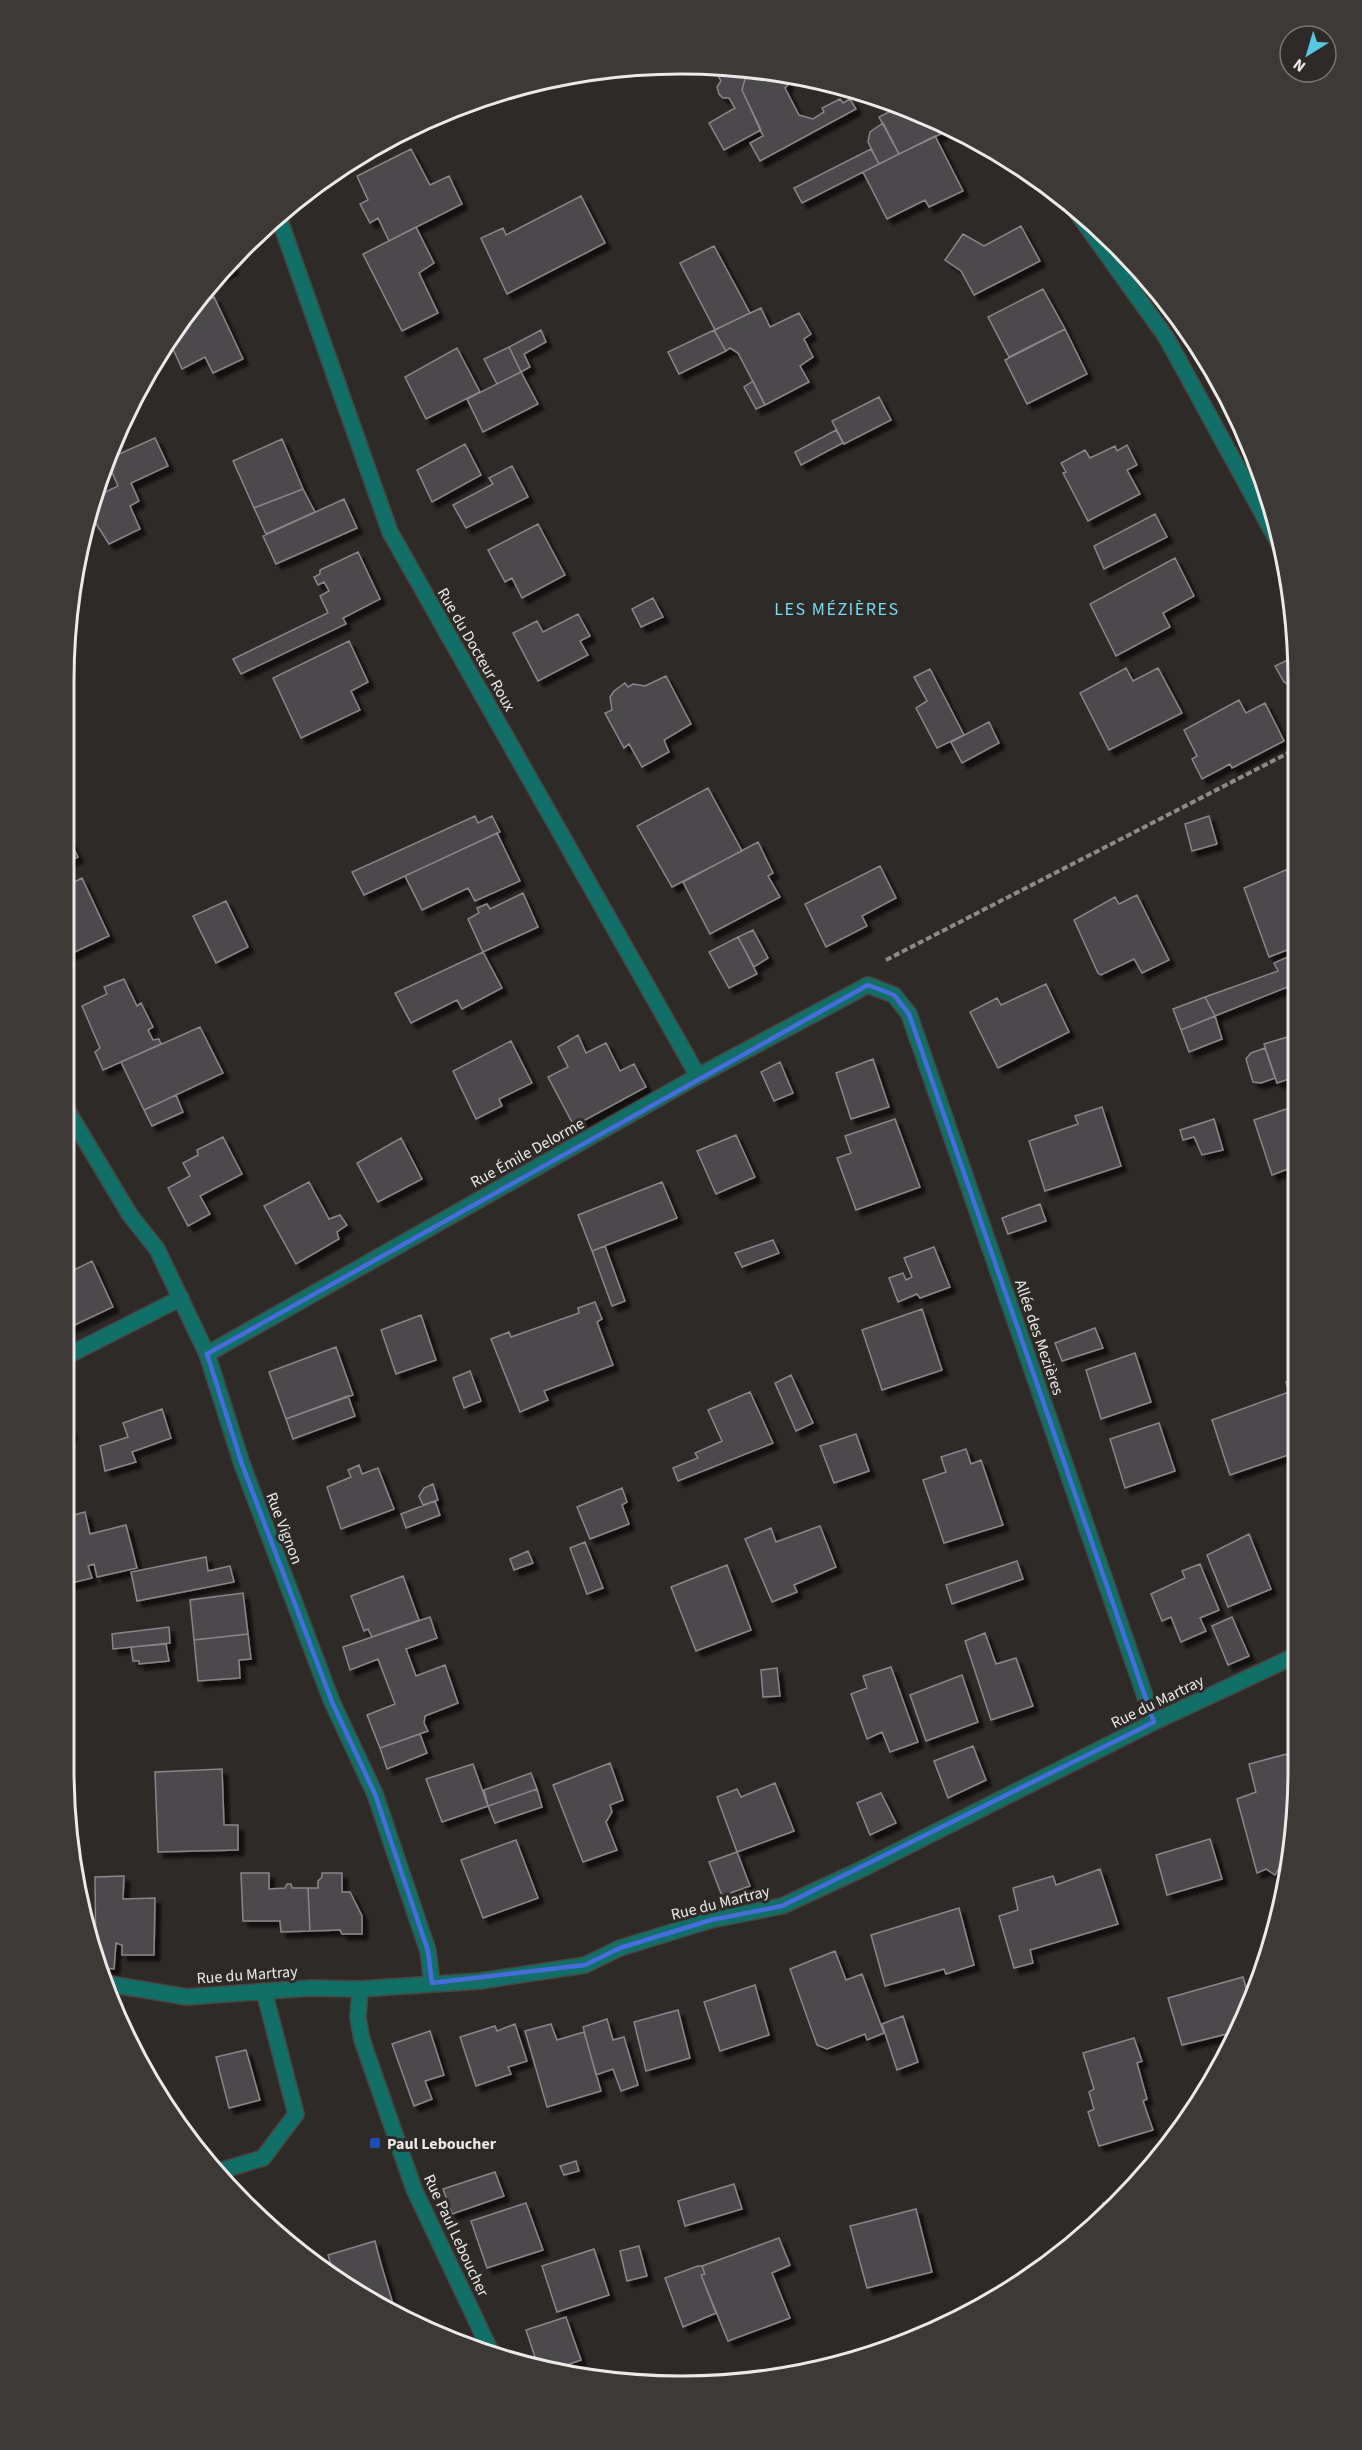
<svg xmlns="http://www.w3.org/2000/svg" width="1362" height="2450" font-family="'Source Sans 3',sans-serif">
  <style>
    .building { fill: #4b484b; stroke: #8a868a; stroke-width: 1.5; filter: url(#shadow) }
    .lines { fill: none; stroke-linecap: round; stroke-linejoin: round }
    .minor-casing { stroke: #484542; stroke-width: 18 }
    .path { stroke: #8e8c89; stroke-width: 4; stroke-dasharray: 6 3; stroke-linecap: butt }
    .minor { stroke: #126f68; stroke-width: 15 }
    .marked { fill: none; stroke: #466ddb; stroke-width: 4.5; stroke-linejoin: round }
    .transit-dot { fill: #1a4fb4; stroke: #2d2a27; stroke-width: 2 }
    .labels { text-anchor: middle; stroke-width: 6; stroke-linejoin: round; paint-order: stroke }
    .street-label { font-size: 16px; fill: #eceae8; stroke: #2d2a27 }
    .poi-label { font-size: 16px; font-weight: bold; fill: #eceae8; stroke: #2d2a27; text-anchor: start }
    .neighbourhood-label { font-size: 18px; letter-spacing: 1.5px; fill: #77ddf4; stroke: #2d2a27 }
    .rim { fill: none; stroke: #eceae8; stroke-width: 3 }
  </style>
  <defs>
    <filter id="shadow"><feDropShadow dx="5.5" dy="5.5" stdDeviation="1.5" flood-color="#0009"/></filter>
  </defs>
  <rect width="100%" height="100%" fill="#2d2a27"/>
  <path class="building" d="M713,67L763,69L745,79L742,90L761,130L724,150L709,123L735,108L729,98H723L719,94L717,87L721,81Z
    M763,69L781,73L788,85L785,88L799,115L813,119L824,112L822,108L840,99L843,103L850,99L856,109L760,161L750,143L763,136L742,90L745,79Z
    M901,106L937,122L943,133L899,154L879,117Z
    M883,123L899,154L879,164L868,142L870,132Z
    M935,136L963,191L929,207L925,200L887,219L863,172Z
    M411,149L430,185L449,176L462,204L389,241L378,218L370,223L360,204L368,200L357,176Z
    M871,149L879,164L802,203L794,188Z
    M581,196L605,243L507,294L481,238L503,228L506,235Z
    M1021,226L1040,261L974,295L961,271L945,260L963,234L984,246Z
    M416,227L434,263L419,273L438,313L402,331L363,254Z
    M714,246L750,313L715,330L680,263Z
    M229,261L233,269L212,279L216,274Z
    M1043,289L1065,329L1009,357L988,317Z
    M214,297L243,359L213,373L205,357L182,369L169,340L193,306Z
    M761,308L770,327L799,313L811,334L804,339L813,357L800,366L809,382L765,405L738,353L730,348L726,351L714,330Z
    M1065,329L1087,374L1027,404L1005,360Z
    M541,330L546,342L524,354L530,367L521,372L509,347Z
    M714,330L726,351L679,374L668,352Z
    M509,347L521,372L497,384L484,359Z
    M457,348L480,392L426,419L405,377Z
    M521,372L538,404L483,432L467,399Z
    M753,381L765,405L756,409L744,387Z
    M879,397L891,420L844,444L832,421Z
    M836,430L843,443L801,465L795,452Z
    M155,438L168,466L131,483L139,501L130,506L140,529L109,544L88,511L100,503L97,496L118,486L108,463L110,458Z
    M282,439L303,489L254,508L233,461Z
    M465,444L481,475L432,502L417,470Z
    M1127,445L1137,465L1127,470L1140,494L1088,521L1063,473L1066,472L1061,463L1085,450L1090,458L1115,446L1117,451Z
    M512,466L528,497L466,528L453,505L493,484L489,478Z
    M303,489L315,512L266,534L254,508Z
    M344,499L357,528L276,564L263,536Z
    M1155,514L1167,537L1104,569L1094,546Z
    M538,524L565,575L522,598L512,578L505,582L488,550Z
    M358,552L380,599L343,618L346,624L241,674L233,659L328,613L320,596L329,591L324,582L318,585L314,577L320,574V570Z
    M1175,558L1194,596L1163,613L1170,627L1116,656L1090,604Z
    M653,598L663,617L641,627L632,609Z
    M578,614L590,636L580,641L588,655L538,681L513,633L537,621L543,632Z
    M349,641L368,682L351,691L360,710L301,738L273,678Z
    M1294,657V688L1284,682L1275,666Z
    M1126,668L1133,681L1158,668L1182,713L1109,750L1080,693Z
    M930,669L964,735L937,748L916,708L927,701L914,677Z
    M666,676L691,724L664,740L669,752L642,767L629,744L624,748L605,713L612,710L610,697L614,691L625,683L628,687L633,684L645,686Z
    M1239,700L1246,713L1265,703L1284,741L1232,768L1230,764L1202,779L1192,759L1197,756L1184,730Z
    M989,722L999,743L962,763L951,742Z
    M708,788L742,851L672,887L637,826Z
    M475,816L478,823L492,816L500,832L364,895L352,872Z
    M1209,816L1217,844L1192,851L1185,824Z
    M497,833L520,881L475,901L468,888L422,910L405,876Z
    M64,839L70,841L78,857L64,863Z
    M758,842L773,873L768,876L780,897L710,934L683,882Z
    M880,866L896,898L862,916L867,926L826,947L805,904Z
    M1295,866V984L1215,1016L1205,997L1278,971L1274,963L1290,956L1287,950L1269,957L1244,888Z
    M82,878L109,936L64,957V887Z
    M523,893L538,927L483,952L468,919L479,913L477,908L487,904L490,909Z
    M1137,895L1169,960L1142,973L1134,959L1101,975L1098,973L1074,920L1115,897L1119,904Z
    M226,901L248,947L216,963L193,916Z
    M753,930L768,958L754,967L738,937Z
    M738,937L757,974L729,988L709,952Z
    M483,952L502,988L462,1009L457,1000L411,1023L395,993Z
    M124,979L137,1006L141,1003L153,1027L148,1030L153,1040L159,1039L161,1044L103,1070L95,1052L100,1048L82,1006L107,994L104,987Z
    M1046,984L1069,1032L998,1068L970,1012L997,998L1001,1005Z
    M1205,997L1215,1016L1181,1030L1173,1009Z
    M1215,1016L1222,1039L1189,1052L1181,1030Z
    M200,1027L223,1073L144,1110L121,1062Z
    M578,1035L586,1053L606,1043L620,1071L634,1064L646,1087L574,1126L548,1077L568,1067L558,1047Z
    M1291,1036L1295,1042V1077L1277,1083L1264,1044Z
    M511,1041L532,1083L499,1099L502,1106L476,1119L453,1071Z
    M1265,1048L1275,1078L1261,1083L1253,1082L1246,1059L1251,1053Z
    M873,1059L889,1107L851,1119L836,1073Z
    M780,1062L793,1093L774,1101L761,1072Z
    M176,1095L183,1112L152,1126L144,1110Z
    M1295,1106L1296,1166L1272,1175L1254,1120Z
    M1102,1107L1121,1166L1045,1191L1029,1141L1078,1124L1075,1116Z
    M895,1119L920,1187L856,1210L837,1158L851,1153L845,1136Z
    M1214,1119L1223,1150L1202,1155L1194,1137L1183,1140L1180,1130Z
    M736,1135L755,1177L716,1194L697,1151Z
    M223,1137L242,1174L200,1196L210,1214L188,1226L168,1188L190,1176L183,1163L198,1155L197,1150Z
    M401,1138L422,1179L378,1202L357,1163Z
    M309,1182L329,1219L340,1215L347,1225L337,1232L339,1239L296,1264L264,1206Z
    M662,1182L677,1218L592,1251L578,1215Z
    M1040,1204L1046,1221L1008,1234L1002,1218Z
    M773,1240L779,1253L742,1267L735,1253Z
    M605,1246L625,1301L612,1306L592,1251Z
    M934,1247L950,1287L920,1298L917,1294L898,1302L889,1278L903,1273L906,1280L912,1277L904,1258Z
    M92,1261L113,1307L64,1330V1275Z
    M595,1302L602,1319L597,1322L613,1365L544,1391L548,1400L520,1412L491,1339L509,1332L511,1337L579,1313L578,1308Z
    M922,1309L942,1370L882,1390L862,1330Z
    M421,1315L436,1360L396,1374L381,1330Z
    M1095,1328L1103,1348L1062,1361L1055,1343Z
    M336,1347L353,1395L286,1419L269,1372Z
    M1135,1353L1151,1402L1101,1419L1086,1370Z
    M470,1371L481,1401L464,1408L453,1378Z
    M791,1375L813,1423L796,1431L775,1383Z
    M1296,1378L1297,1452L1230,1475L1212,1420L1289,1392L1286,1382Z
    M750,1392L773,1443L678,1481L673,1468L698,1458L695,1453L722,1441L708,1410Z
    M348,1396L355,1416L293,1439L286,1419Z
    M162,1409L171,1438L132,1452L136,1462L105,1471L100,1446L128,1437L123,1423Z
    M63,1416L72,1434L63,1438Z
    M1159,1423L1175,1471L1125,1488L1110,1439Z
    M856,1434L869,1471L834,1483L820,1446Z
    M966,1449L971,1464L981,1460L1003,1525L944,1543L923,1480L946,1472L941,1457Z
    M359,1465L362,1474L378,1468L394,1509L341,1529L327,1487L351,1477L348,1470Z
    M433,1484L438,1500L423,1505L419,1496L424,1488Z
    M622,1488L627,1502L622,1505L629,1524L590,1539L577,1507Z
    M435,1501L440,1515L406,1528L401,1514Z
    M85,1512L90,1534L126,1525L137,1568L97,1577L94,1564L88,1566L92,1578L63,1585V1518Z
    M820,1526L836,1567L794,1585L797,1592L772,1602L745,1539L771,1528L776,1542Z
    M1249,1534L1271,1589L1228,1607L1207,1555Z
    M585,1542L603,1588L587,1594L570,1548Z
    M528,1551L533,1563L514,1570L510,1559Z
    M206,1557L208,1571L230,1566L234,1582L137,1601L131,1572Z
    M1017,1561L1023,1579L952,1604L946,1585Z
    M1200,1564L1219,1610L1200,1618L1206,1631L1181,1642L1171,1617L1162,1621L1151,1594L1185,1578L1182,1571Z
    M727,1565L751,1630L696,1651L671,1587Z
    M403,1576L419,1620L372,1637L368,1629L364,1631L351,1596Z
    M243,1593L248,1634L194,1640L190,1600Z
    M430,1617L437,1638L406,1649L416,1676L445,1665L458,1703L425,1716L424,1723L428,1731L380,1748L367,1715L395,1704L378,1659L350,1670L343,1647Z
    M1232,1617L1249,1656L1228,1665L1212,1626Z
    M169,1627L170,1643L113,1649L112,1634Z
    M985,1633L996,1664L1016,1658L1033,1706L991,1720L965,1641Z
    M248,1634L251,1659L239,1660L240,1678L198,1681L194,1640Z
    M166,1644L169,1661L139,1664V1661H133L131,1647Z
    M891,1667L918,1742L890,1752L882,1732L867,1739L851,1694L867,1688L863,1676Z
    M777,1668L780,1696L763,1697L761,1670Z
    M962,1675L978,1722L926,1741L910,1695Z
    M420,1734L427,1753L387,1769L380,1748Z
    M973,1746L986,1780L948,1798L934,1761Z
    M1298,1751V1809L1296,1821L1285,1825L1292,1845L1289,1863L1280,1866L1275,1875L1266,1869L1257,1873L1237,1799L1256,1792L1249,1764Z
    M610,1763L623,1800L610,1805L612,1812L606,1822L617,1850L583,1862L553,1785Z
    M473,1764L488,1806L442,1822L426,1779Z
    M222,1769L224,1825H238V1850L158,1852L155,1772Z
    M531,1773L537,1789L488,1806L484,1790Z
    M775,1783L794,1831L737,1852L717,1797L737,1789L741,1797Z
    M537,1789L542,1807L495,1823L488,1806Z
    M881,1793L896,1823L870,1835L857,1803Z
    M1210,1839L1222,1879L1167,1895L1156,1855Z
    M516,1840L538,1898L483,1918L461,1860Z
    M737,1852L750,1886L722,1896L709,1862Z
    M1100,1869L1118,1924L1030,1950L1033,1963L1014,1968L999,1916L1018,1910L1013,1888L1053,1876L1056,1885Z
    M241,1873H269V1889L285,1888L287,1884H291L292,1888H308L310,1931L281,1932L280,1921H243Z
    M322,1873H342V1892H350L362,1916V1934H342L340,1930L310,1931L308,1888H318V1881L322,1877Z
    M124,1876L123,1899L155,1898L154,1955H122V1945L116,1943L114,1969L96,1967L95,1877Z
    M959,1908L974,1965L946,1974L944,1969L885,1986L871,1935Z
    M835,1951L846,1980L862,1974L884,2033L867,2040L865,2034L827,2049L817,2045L790,1969Z
    M1243,1977L1249,1998L1235,2032L1182,2045L1168,1998Z
    M755,1985L769,2035L720,2051L704,2002Z
    M678,2010L690,2058L646,2071L634,2022Z
    M903,2016L918,2062L897,2070L882,2024Z
    M607,2019L613,2040L624,2037L638,2085L621,2091L613,2069L596,2075L583,2027Z
    M515,2024L527,2061L508,2067L511,2074L476,2086L460,2037L495,2026L497,2031Z
    M551,2024L557,2040L584,2032L601,2091L547,2107L525,2031Z
    M430,2031L444,2075L425,2081L432,2099L414,2106L392,2044Z
    M1134,2038L1142,2061L1137,2063L1147,2099L1143,2101L1153,2130L1099,2146L1088,2112L1094,2109L1089,2092L1094,2089L1083,2053Z
    M246,2050L260,2100L229,2108L216,2057Z
    M576,2161L579,2171L564,2175L560,2166Z
    M495,2172L504,2196L452,2214L443,2189Z
    M734,2184L742,2209L685,2226L678,2201Z
    M1121,2199L1095,2227L1093,2218L1106,2214L1103,2203Z
    M526,2203L543,2250L487,2268L471,2221Z
    M916,2209L932,2272L867,2288L850,2226Z
    M779,2238L790,2265L772,2273L790,2318L728,2341L701,2275L705,2274L702,2266Z
    M375,2241L381,2264L396,2314L336,2281L328,2255Z
    M639,2246L647,2276L627,2281L620,2251Z
    M594,2249L609,2295L557,2312L542,2266Z
    M698,2266H702L705,2274L701,2275L716,2313L683,2327L665,2278Z
    M566,2317L581,2360L550,2371L539,2369L526,2330Z"/>
  <g class="lines">
    <defs>
      <path id="minor" d="M1078,214L1166,337L1282,549
        M278,215L390,532L698,1076
        M64,1105L130,1215L157,1249L207,1354L242,1464L332,1702L375,1794L428,1951L432,1983
        M207,1354L698,1076L868,985L894,995L909,1014L1154,1722
        M63,1358L181,1298
        M103,1983L187,1997L310,1988L360,1989L480,1981L585,1965L620,1948L711,1920L782,1906L860,1870L1154,1722L1297,1655
        M360,1989L358,2018L362,2040L414,2189L493,2356
        M216,2172L263,2158L296,2114L264,1991"/>
    </defs>
    <use href="#minor" class="minor-casing"/>
    <path class="path" d="M886,960L1294,750"/>
    <use href="#minor" class="minor"/>
  </g>
  <path class="marked" d="M868,985L894,995L909,1014L1154,1722L782,1906L711,1920L620,1948L585,1965L432,1983L428,1951L375,1794L332,1702L242,1464L207,1354Z"/>
  <rect class="transit-dot" x="369" y="2137" width="12" height="12" rx="3"/>
  <g class="labels">
    <g class="street-label">
      <text transform="translate(477 649) rotate(60)" y="6">Rue du Docteur Roux</text>
      <text transform="translate(527 1152) rotate(-29)" y="6">Rue Émile Delorme</text>
      <text transform="translate(1040 1337) rotate(71)" y="6">Allée des Mezières</text>
      <text transform="translate(285 1528) rotate(69)" y="6">Rue Vignon</text>
      <text transform="translate(1157 1701) rotate(-26)" y="6">Rue du Martray</text>
      <text transform="translate(720 1902) rotate(-14)" y="6">Rue du Martray</text>
      <text transform="translate(247 1974) rotate(-4)" y="6">Rue du Martray</text>
      <text transform="translate(457 2235) rotate(65)" y="6">Rue Paul Leboucher</text>
    </g>
    <g class="poi-label">
      <text x="387" y="2149">Paul Leboucher</text>
    </g>
    <g class="neighbourhood-label">
      <text x="837" y="615">LES MÉZIÈRES</text>
    </g>
  </g>
  <path d="M0 0H1362V2450H0ZM681 74H681A607 607 0 0 1 1288 681V1769A607 607 0 0 1 681 2376H681A607 607 0 0 1 74 1769V681A607 607 0 0 1 681 74Z" fill="#3c3936" fill-rule="evenodd"/>
  <path class="rim" d="M681 74H681A607 607 0 0 1 1288 681V1769A607 607 0 0 1 681 2376H681A607 607 0 0 1 74 1769V681A607 607 0 0 1 681 74Z"/>
  <g transform="translate(1308 54) rotate(217)"><circle r="28" fill="#2d2a27" stroke="#797774" stroke-width="1.5"/>
  <path d="M0-4.5L10 22L0 15L-10 22Z" fill="#56c9e1"/>
  <text y="-9" font-size="16" font-weight="bold" text-anchor="middle" fill="#eceae8">N</text>
  </g>
</svg>
